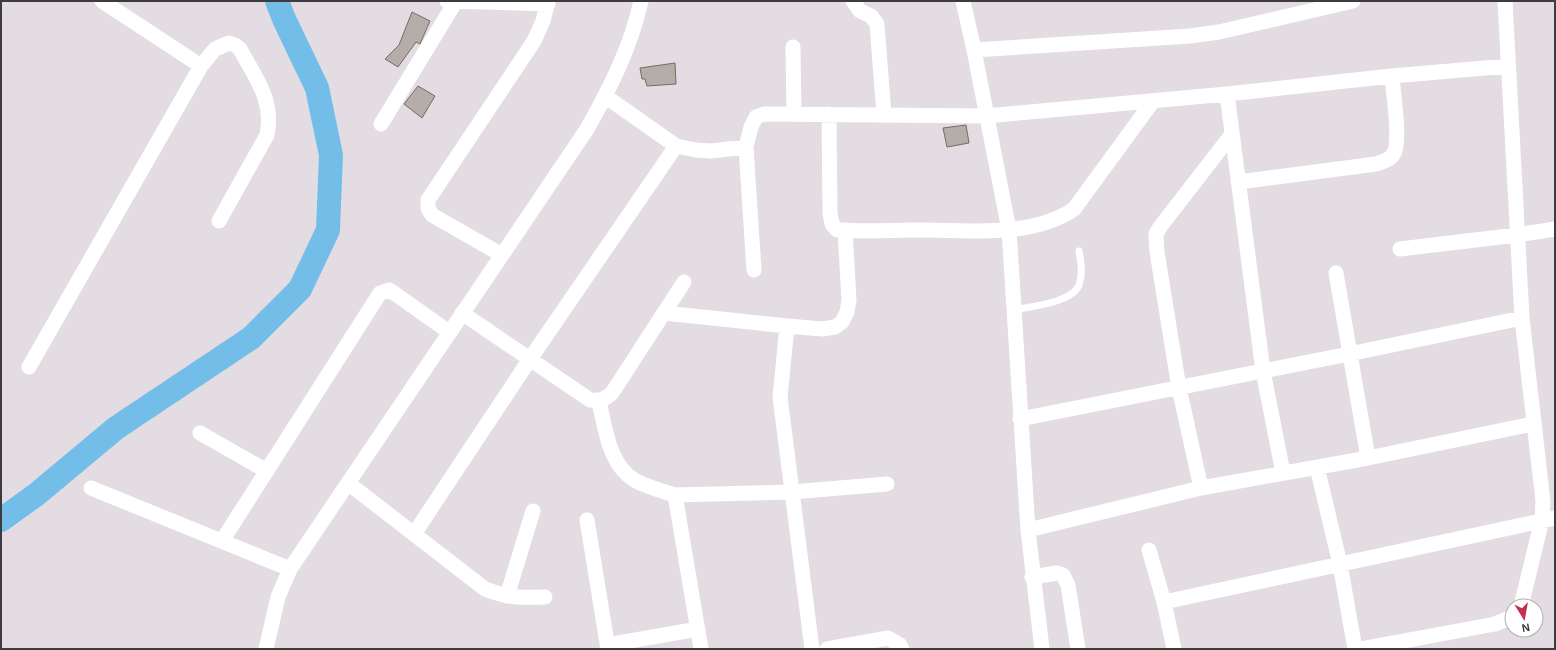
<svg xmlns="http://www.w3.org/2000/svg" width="1556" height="650" font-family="Arial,sans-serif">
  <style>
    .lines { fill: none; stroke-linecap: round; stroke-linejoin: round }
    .river { stroke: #72bee9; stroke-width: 24 }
    .building { fill: #b5ada7; stroke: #736c66 }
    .lane { stroke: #fff; stroke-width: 7 }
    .street { stroke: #fff; stroke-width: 15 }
  </style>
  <rect width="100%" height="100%" fill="#e3dce3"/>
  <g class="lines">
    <path class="river" d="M1,520L37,494L116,428L251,338L300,289L328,230L331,155L317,88L284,19L277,1"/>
  </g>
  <path class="building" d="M412,12L430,21L420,44L416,42L398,67L385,59L399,45Z
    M675,63L676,84L647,86L645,79H642L640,68Z
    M418,86L435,96L422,118L404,104Z
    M966,125L969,143L947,147L943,128Z"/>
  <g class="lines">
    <path class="lane" d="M1014,310C1031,306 1072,303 1079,285C1083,274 1081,262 1079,251"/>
    <path class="street" d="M447,1L548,4
      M853,1L860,11L871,16L877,24L884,115
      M963,1L974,50L1009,230L1028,530L1042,649
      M1505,1L1522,318L1543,501L1542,520L1521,606
      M793,47L794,114
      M974,50L1190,36L1219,32L1353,1
      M201,66L215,49L229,43L235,45L240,49C256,79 274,100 267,135L219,221
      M1227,94L1263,371L1283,473
      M605,96L676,146L696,150L711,151L746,147
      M829,114L830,213L832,224L837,230C864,232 892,230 920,230C968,230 1032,238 1074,209L1153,101
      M381,124L456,1
      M1238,182L1376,164C1382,162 1391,160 1394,153C1401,141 1393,92 1392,76
      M1400,249L1517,235L1555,229
      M502,255L432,215L428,208V200L534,41L543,21L548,1
      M754,270L746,147L751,127L756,117L764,114L986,116L1227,94L1392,76L1508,66
      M1336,273L1368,458
      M462,313L590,400C600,401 604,400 612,393L684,282
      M664,313L787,326L822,329L835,327L842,322L847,312L849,300L845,230
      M787,326L780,397L812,649
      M29,367L201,66L102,1
      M599,401C605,428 609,466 636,481C648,487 662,491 675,495L792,492L887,484
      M1020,419L1349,354L1522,318
      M200,433L267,471
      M1317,467L1340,564L1355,649
      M348,483L485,589C508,598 521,598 545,597
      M91,488L290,569
      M1201,488L1179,388L1157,252L1156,234L1160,227L1232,134
      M675,495L701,649
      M587,520L608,649
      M1028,530L1201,488L1368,458L1533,424
      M414,534L530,359L676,146
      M222,541L380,293L389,290L394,293L449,332
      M1149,550L1164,602L1174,649
      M1032,577L1057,573L1063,575L1068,585L1078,649
      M507,596L533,511
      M1164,602L1555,518
      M607,645L698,629
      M266,649L278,597L290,569L587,129C610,88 631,47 641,1
      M827,649L888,638L900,645L902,649
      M1360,649L1495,624L1512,617"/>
  </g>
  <rect width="1556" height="650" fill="none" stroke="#3d3b3e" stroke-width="4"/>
  <g transform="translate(1524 618) rotate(169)"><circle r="19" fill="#ffffff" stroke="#b1b1b2"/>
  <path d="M0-3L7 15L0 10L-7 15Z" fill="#c3324c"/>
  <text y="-6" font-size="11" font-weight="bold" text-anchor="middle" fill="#3d3b3e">N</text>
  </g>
</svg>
